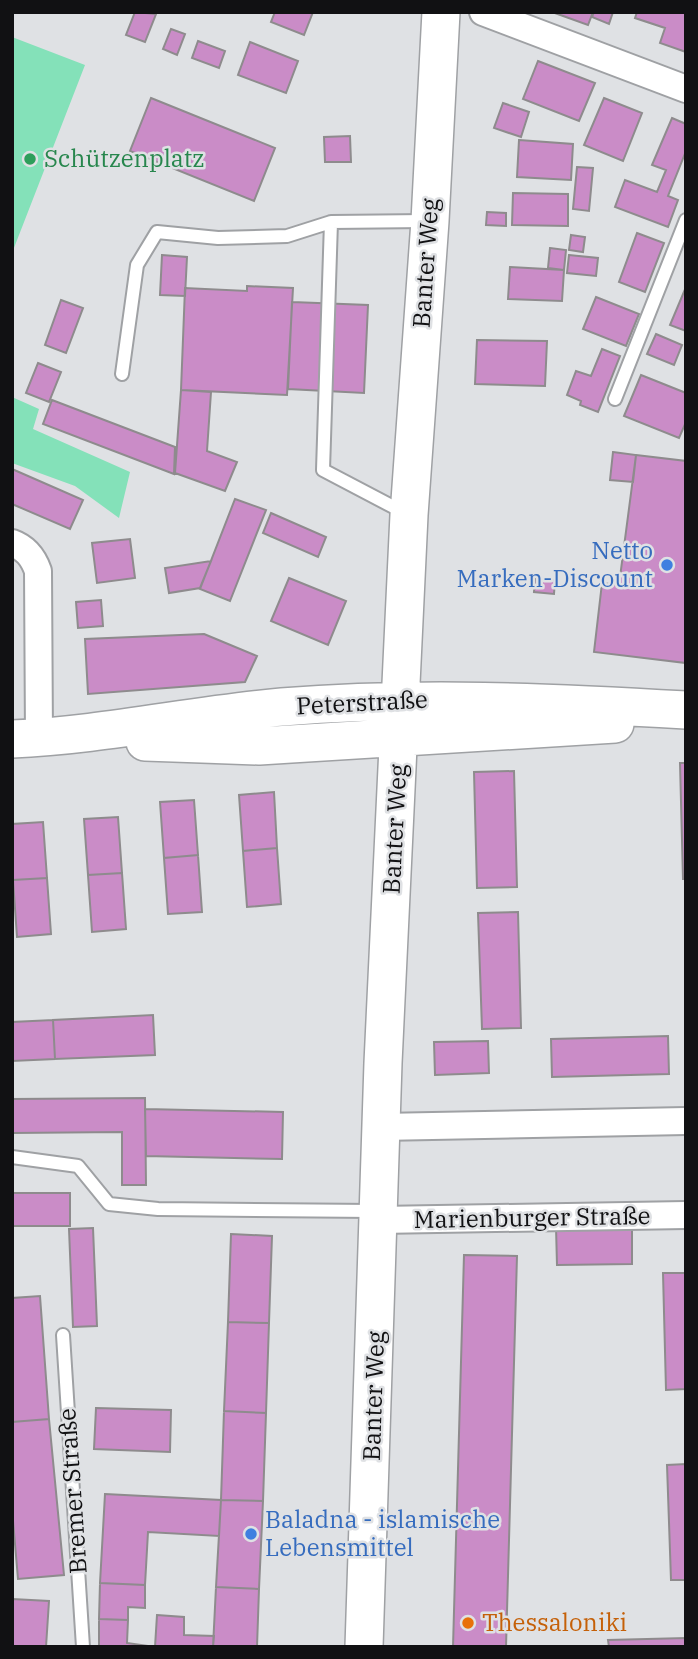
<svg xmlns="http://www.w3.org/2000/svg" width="698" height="1659" font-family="'IBM Plex Serif',serif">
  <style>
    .green { fill: #84e1b9 }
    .building { fill: #ca8cc7; stroke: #8e8b8d; stroke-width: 2 }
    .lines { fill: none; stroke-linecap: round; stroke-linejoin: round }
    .lane-casing { stroke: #9fa1a4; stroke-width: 16 }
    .street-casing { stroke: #9fa1a4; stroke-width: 30 }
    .secondary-casing { stroke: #9fa1a4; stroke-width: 40 }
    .lane { stroke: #fff; stroke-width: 12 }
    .street { stroke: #fff; stroke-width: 26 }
    .secondary { stroke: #fff; stroke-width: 37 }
    .leisure-dot { fill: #2e9e5b; stroke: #dfe1e4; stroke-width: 2.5 }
    .shop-dot { fill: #3f7fe0; stroke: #dfe1e4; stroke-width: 2.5 }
    .food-dot { fill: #e8710a; stroke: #dfe1e4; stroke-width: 2.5 }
    .labels { text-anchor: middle; stroke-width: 5; stroke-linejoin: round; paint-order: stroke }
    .leisure-label { font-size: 24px; fill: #27864d; stroke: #dfe1e4; text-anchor: start }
    .street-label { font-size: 24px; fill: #111113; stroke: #dfe1e4 }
    .shop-label { font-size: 24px; fill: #366cbe; stroke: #dfe1e4; text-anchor: end }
    .food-label { font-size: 24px; fill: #c56008; stroke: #dfe1e4; text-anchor: start }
  </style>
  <rect width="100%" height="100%" fill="#dfe1e4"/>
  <path class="green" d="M12,37L85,65L12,253Z
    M12,397L39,409L33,429L130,472L119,518L75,486L12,463Z"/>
  <path class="building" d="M135,12L156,14L145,42L126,35Z
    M275,12H313L304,35L271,22Z
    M552,12H593L588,25Z
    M594,12H613L609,24L592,17Z
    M637,12H686V52L660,43L665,28L635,18Z
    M171,29L185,34L177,55L163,49Z
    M198,41L225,51L219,68L192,58Z
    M250,42L298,61L286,93L238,75Z
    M538,61L595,83L579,121L523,99Z
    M151,98L275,148L254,201L130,151Z
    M604,98L642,113L623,161L584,145Z
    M503,103L529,112L521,137L494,128Z
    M672,118L686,124V151L668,196L678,200L668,227L615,207L625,180L657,192L666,170L652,165Z
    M350,136L351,162H325L324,137Z
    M519,140L573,144L571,180L517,177Z
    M577,167L593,168L589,211L573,209Z
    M513,193L568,194V226L512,225Z
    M487,212L506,213V226L486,225Z
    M637,233L664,243L645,292L619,282Z
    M571,235L585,237L583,252L569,250Z
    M550,248L566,250L564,270L548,268Z
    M162,255L187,257L185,296L160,295Z
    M569,255L598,258L596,276L567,273Z
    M510,267L564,270L562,301L508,299Z
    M247,286L293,288L287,395L181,390L185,288L247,291Z
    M686,287V331L670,325Z
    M596,297L639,314L626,346L583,329Z
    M61,300L83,308L66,353L45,345Z
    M292,302L368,305L364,393L288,389Z
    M656,334L682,345L674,365L647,354Z
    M477,340L547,341L545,386L475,384Z
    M602,349L620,356L598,412L580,405L581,401L567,395L576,371L591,376Z
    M38,363L61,372L49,402L26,393Z
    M641,375L686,393V422L679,438L624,416Z
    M181,390L211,392L207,451L237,462L225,491L175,473Z
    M52,400L175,447L174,474L43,424Z
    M613,452L636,455L633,482L610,480Z
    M636,455L686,461V663L594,652L602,583L619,585Z
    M12,469L83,500L70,529L12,504Z
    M235,499L266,510L230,601L200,589Z
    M271,513L326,537L318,557L263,533Z
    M130,539L135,578L97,583L92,543Z
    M211,561L200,588L169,593L165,568Z
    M289,578L346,601L328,645L271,621Z
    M535,579L555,580L554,594L534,592Z
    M101,600L103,626L78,628L76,602Z
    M204,634L257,656L245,682L88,694L85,639Z
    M680,763H686V879H683Z
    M514,771L517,887L477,888L474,772Z
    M274,792L277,848L243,851L239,795Z
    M194,800L198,855L164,858L160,802Z
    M118,817L122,873L88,875L84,819Z
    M43,822L47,878L13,880L12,824Z
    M277,848L281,904L247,907L243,851Z
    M198,855L202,912L168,914L164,858Z
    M122,873L126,929L92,932L88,875Z
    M47,878L51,934L17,937L13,880Z
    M518,912L521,1028L482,1029L478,913Z
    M153,1015L155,1055L55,1059L53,1020Z
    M53,1020L55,1059L12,1061V1022Z
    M668,1036L669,1074L552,1077L551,1039Z
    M488,1041L489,1073L435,1075L434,1042Z
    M145,1098L146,1185H122V1132L12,1133V1099Z
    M145,1109L283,1112L282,1159L146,1156Z
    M12,1193H70V1226H12Z
    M632,1226V1264L557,1265L556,1227Z
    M93,1228L97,1326L73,1327L69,1229Z
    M231,1234L272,1236L269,1323L228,1322Z
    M464,1255L517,1256L506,1647H453Z
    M663,1273H686V1389L666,1390Z
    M40,1296L49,1419L12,1422V1298Z
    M228,1322L269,1323L266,1413L224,1411Z
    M96,1408L171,1410L170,1452L94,1449Z
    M224,1411L266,1413L263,1501L221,1500Z
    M49,1419L64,1575L18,1579L12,1509V1422Z
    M686,1464V1580H671L667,1465Z
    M105,1494L221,1500L219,1536L148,1532L145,1585L100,1583Z
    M221,1500L263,1501L259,1589L216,1587Z
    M100,1583L145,1585V1608L128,1607V1620L99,1619Z
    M216,1587L259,1589L257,1647H213Z
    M12,1599L49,1601L46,1647H12Z
    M157,1615L184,1617V1635L214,1636L213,1647H155Z
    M99,1619L128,1620L127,1643L155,1647H99Z
    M686,1638V1647H609L608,1640Z"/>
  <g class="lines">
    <defs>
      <path id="lane" d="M122,374L137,265L157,232L218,238L287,236L331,222
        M615,399L686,220
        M405,513L323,470L331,222L426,221
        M12,1157L78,1166L109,1204L158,1209L375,1211
        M63,1335L83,1647"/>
      <path id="street" d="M483,12L686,89
        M12,543C26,548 33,557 38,571L39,738
        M381,1127L686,1121
        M379,1220L686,1215"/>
      <path id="secondary" d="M12,739C103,735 192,715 282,707C417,696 550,702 686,710
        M145,742L259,746L615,724
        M364,1647L383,1063L409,515L430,221L441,12"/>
    </defs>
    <use href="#lane" class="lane-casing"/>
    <use href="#street" class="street-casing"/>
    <use href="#secondary" class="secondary-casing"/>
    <use href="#lane" class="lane"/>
    <use href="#street" class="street"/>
    <use href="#secondary" class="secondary"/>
  </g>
  <circle class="leisure-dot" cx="30" cy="159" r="7"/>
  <g class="shop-dot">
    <circle cx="667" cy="565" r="7"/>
    <circle cx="251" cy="1534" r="7"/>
  </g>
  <circle class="food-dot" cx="468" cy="1623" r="7"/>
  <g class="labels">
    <g class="leisure-label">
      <text x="44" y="167">Schützenplatz</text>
    </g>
    <g class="street-label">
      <text transform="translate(426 263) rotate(-86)" y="8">Banter Weg</text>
      <text transform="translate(362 703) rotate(-3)" y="8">Peterstraße</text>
      <text transform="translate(395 829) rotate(-87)" y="8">Banter Weg</text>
      <text transform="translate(532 1218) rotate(-1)" y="8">Marienburger Straße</text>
      <text transform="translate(374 1396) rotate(-88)" y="8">Banter Weg</text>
      <text transform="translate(73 1491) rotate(-94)" y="8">Bremer Straße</text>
    </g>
    <g class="shop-label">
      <text x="653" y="559">Netto<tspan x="653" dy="28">Marken-Discount</tspan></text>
      <text x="265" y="1528" text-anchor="start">Baladna - islamische<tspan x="265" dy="28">Lebensmittel</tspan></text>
    </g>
    <g class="food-label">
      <text x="482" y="1631">Thessaloniki</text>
    </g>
  </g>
  <rect width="698" height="1659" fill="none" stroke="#111113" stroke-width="28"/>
</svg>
